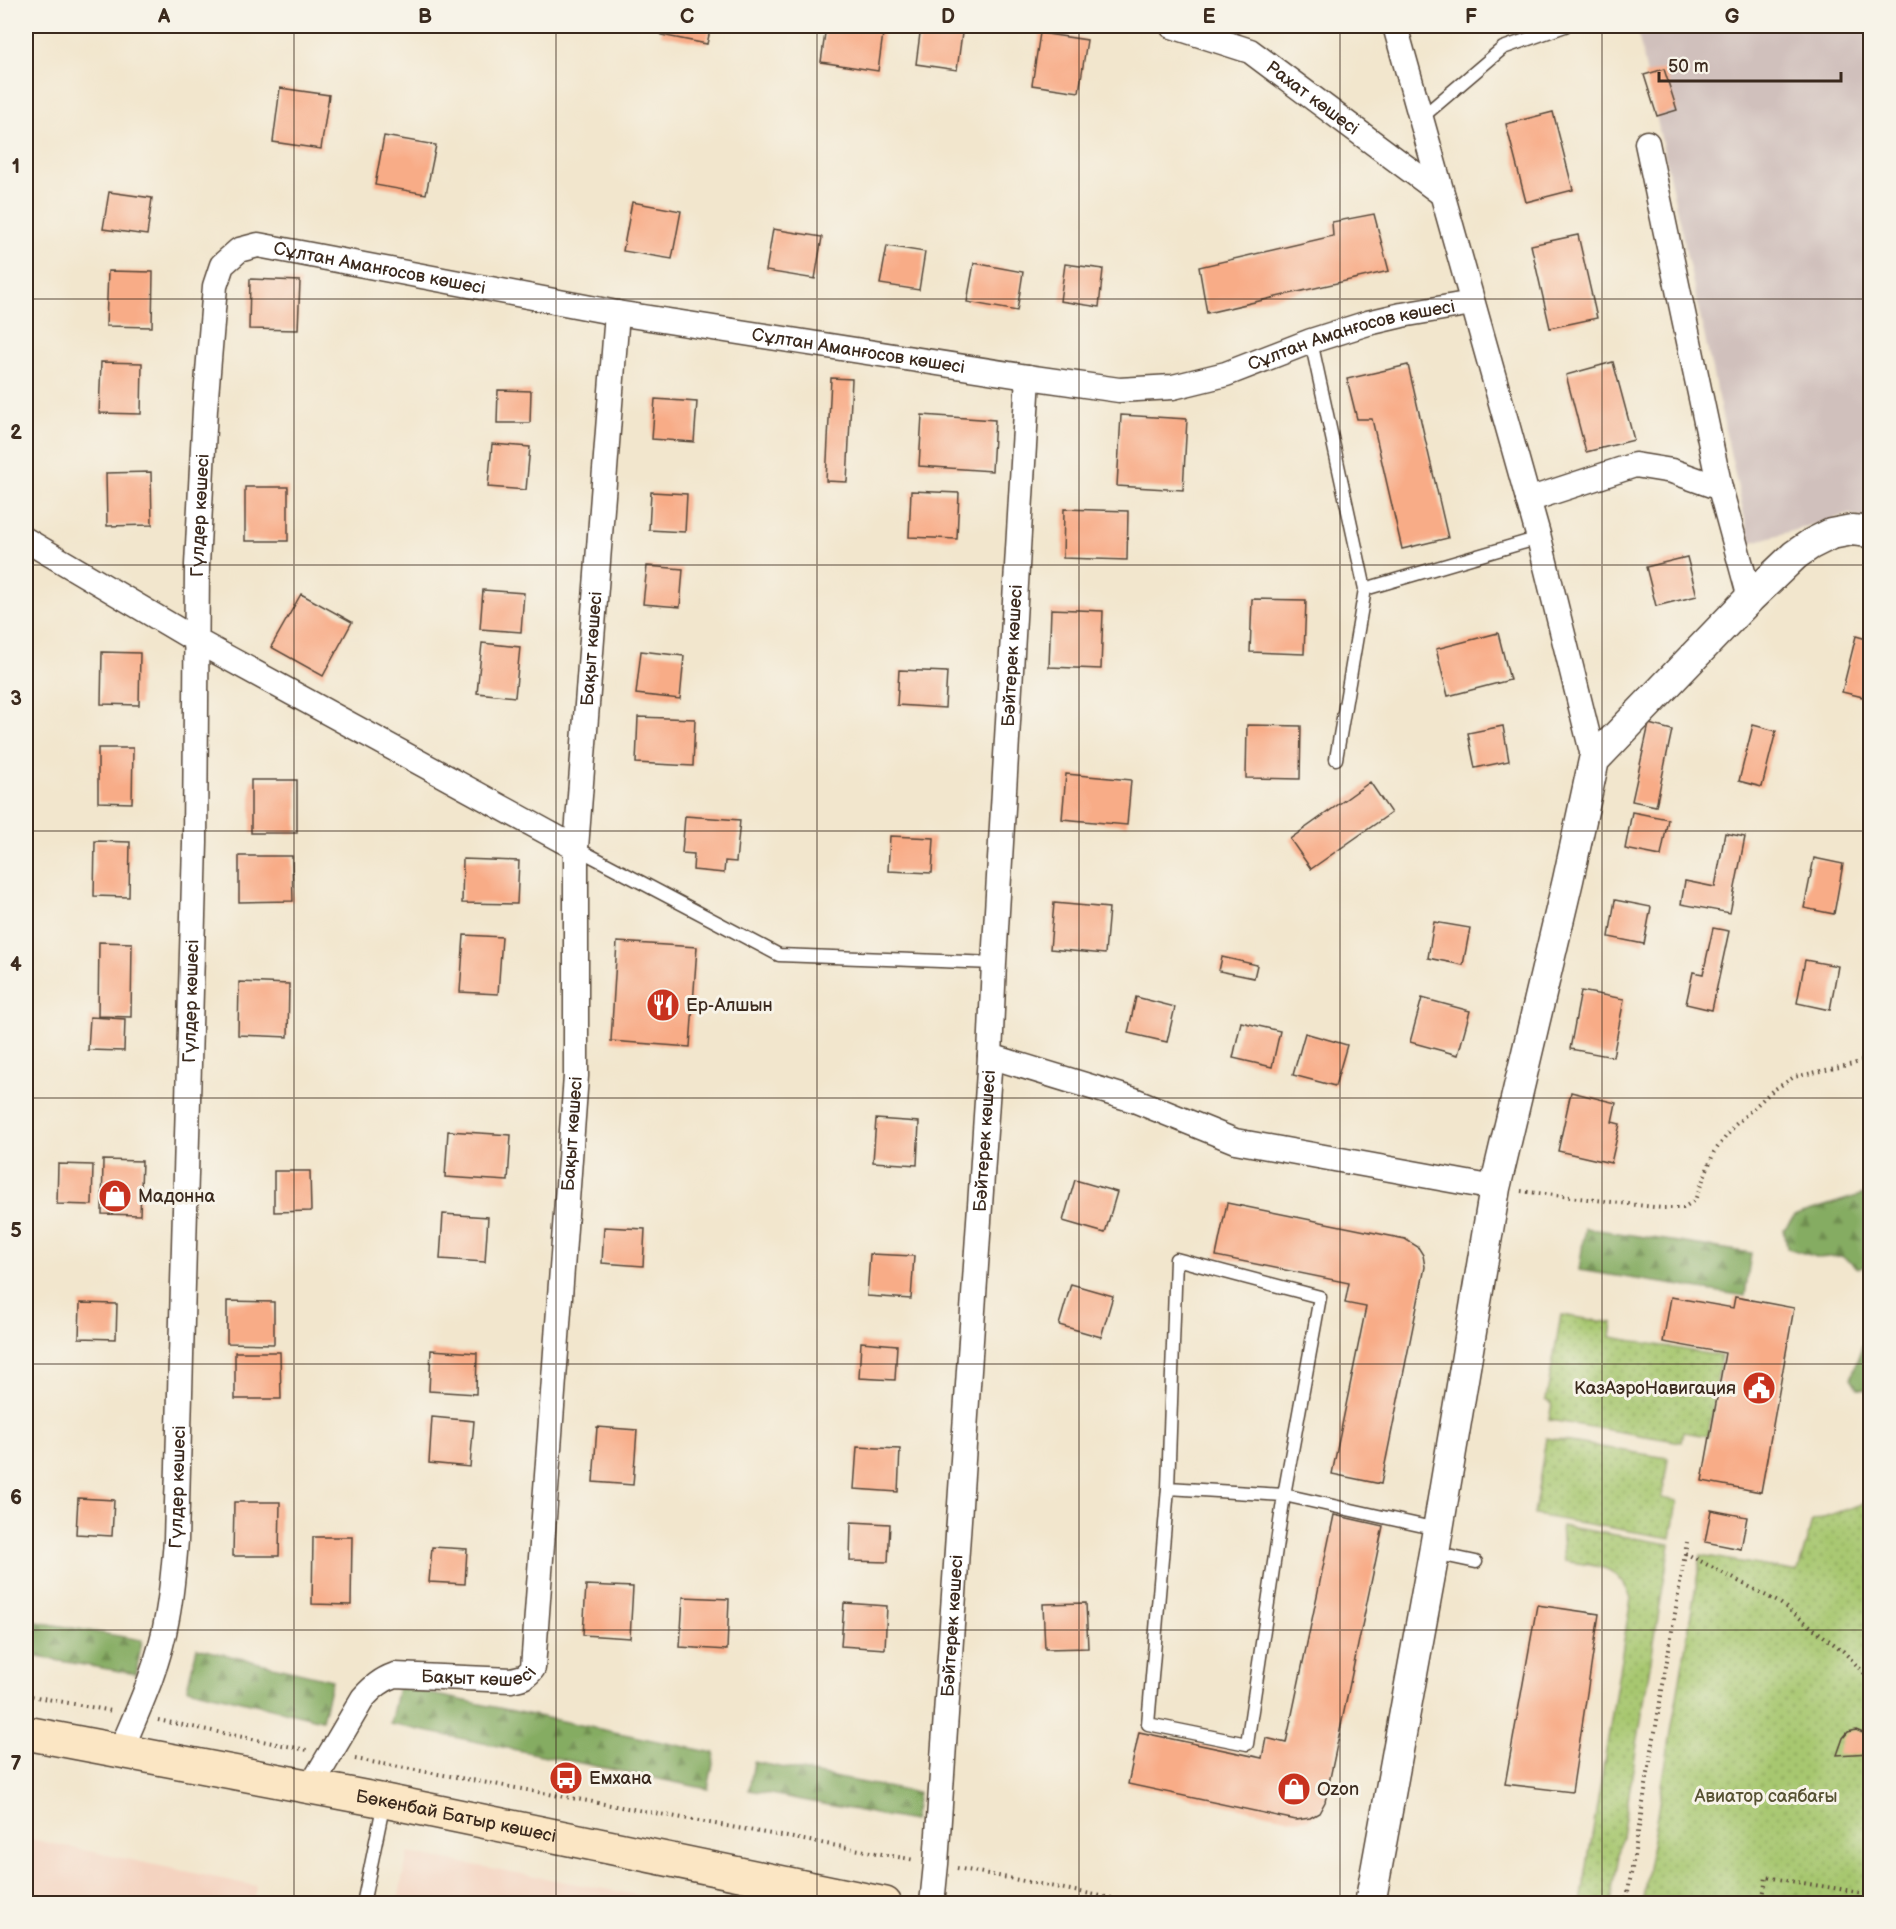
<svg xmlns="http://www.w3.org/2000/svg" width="1896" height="1929" font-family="'Balsamiq Sans',sans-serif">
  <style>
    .built { fill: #f4d3c0 }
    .industrial { fill: #d0c0bc }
    .grass { fill: url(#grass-dots); stroke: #717846; stroke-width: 1.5 }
    .forest { fill: url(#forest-firs); stroke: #606b40; stroke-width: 1.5 }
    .building { fill: #f8ac87 }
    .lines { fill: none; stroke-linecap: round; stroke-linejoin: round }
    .service-casing { stroke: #564638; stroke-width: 15 }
    .minor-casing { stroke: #564638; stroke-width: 27 }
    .tertiary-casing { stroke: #564638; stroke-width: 33 }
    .secondary-casing { stroke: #564638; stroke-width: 36 }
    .path { stroke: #564638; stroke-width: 4; stroke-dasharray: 1.5 4.5; stroke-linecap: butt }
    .service { stroke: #fff; stroke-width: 12 }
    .minor { stroke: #fff; stroke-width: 24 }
    .tertiary { stroke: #fff; stroke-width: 30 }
    .secondary { stroke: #fbe6c4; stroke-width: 33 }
    .grid { fill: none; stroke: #3b2a1e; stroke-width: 1.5; stroke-opacity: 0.55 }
    .labels { text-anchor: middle; stroke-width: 6; stroke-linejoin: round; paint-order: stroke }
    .street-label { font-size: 18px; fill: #3b2a1e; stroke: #f7f3e8 }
    .poi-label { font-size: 18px; fill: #3b2a1e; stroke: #f7f3e8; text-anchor: start }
    .park-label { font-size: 18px; fill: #565132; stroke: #f7f3e8 }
    .neatline { fill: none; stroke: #3b2a1e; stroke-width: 2 }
    .grid-label { font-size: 20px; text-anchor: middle; font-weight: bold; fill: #3b2a1e }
  </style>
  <defs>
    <pattern id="grass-dots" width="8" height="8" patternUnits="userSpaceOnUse" patternTransform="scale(1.5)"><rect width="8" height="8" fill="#a7c76f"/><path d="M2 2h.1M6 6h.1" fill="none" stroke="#89a25b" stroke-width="1.8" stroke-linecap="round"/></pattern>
    <pattern id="forest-firs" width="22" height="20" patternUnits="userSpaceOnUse" patternTransform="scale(1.5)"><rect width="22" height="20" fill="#85ac62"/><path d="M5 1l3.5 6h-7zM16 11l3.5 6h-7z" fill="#6e8c50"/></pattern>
  </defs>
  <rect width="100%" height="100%" fill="#f7f3e8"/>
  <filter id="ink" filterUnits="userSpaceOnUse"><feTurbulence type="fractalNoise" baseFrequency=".0167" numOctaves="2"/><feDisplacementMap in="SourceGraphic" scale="12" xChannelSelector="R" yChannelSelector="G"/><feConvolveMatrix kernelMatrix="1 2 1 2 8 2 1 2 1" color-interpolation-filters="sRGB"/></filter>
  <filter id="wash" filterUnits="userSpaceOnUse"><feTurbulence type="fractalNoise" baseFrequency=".008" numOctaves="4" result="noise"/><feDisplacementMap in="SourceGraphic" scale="24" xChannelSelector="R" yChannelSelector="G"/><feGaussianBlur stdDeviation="1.35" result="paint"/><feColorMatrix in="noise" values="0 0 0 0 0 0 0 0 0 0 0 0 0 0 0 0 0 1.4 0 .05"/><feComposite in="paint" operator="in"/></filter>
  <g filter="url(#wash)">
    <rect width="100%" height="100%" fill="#f2e6cd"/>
    <path class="built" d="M26,1838L256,1886L254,1903H26Z
      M408,1853L642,1896L683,1903H397Z"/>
    <path class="industrial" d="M1647,26H1870V521L1850,514L1750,543L1637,29Z"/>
    <path class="grass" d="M1561,1315L1613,1323L1611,1337L1721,1356L1708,1436L1683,1432L1681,1442L1549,1420L1552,1403L1546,1400Z
      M1546,1438L1668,1458L1662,1498L1677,1501L1671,1538L1534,1515Z
      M1870,1501V1903L1642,1904L1701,1555L1798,1572L1812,1521Z
      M1561,1526L1670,1544L1611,1903H1581L1631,1598C1617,1562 1597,1567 1564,1561Z"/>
    <path class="forest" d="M1870,1192V1263L1858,1268L1841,1256L1819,1258L1787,1248L1784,1229L1796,1215Z
      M1585,1228L1751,1253L1745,1296L1579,1270Z
      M1870,1327V1390L1858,1389L1851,1378L1868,1329Z
      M26,1620L142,1640L136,1674L26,1655Z
      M197,1648L332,1680L322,1720L187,1688Z
      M398,1687L715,1753L708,1789L390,1724Z
      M754,1762L918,1793L913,1821L749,1790Z"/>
    <g id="blocks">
      <path class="building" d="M662,26H711L707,44L661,35Z
        M826,26H884L878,71L821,62Z
        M921,26H963L957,70L916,64Z
        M1040,33L1087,40L1079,92L1032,85Z
        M1664,69L1677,110L1657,116L1644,75Z
        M280,88L329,95L321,149L273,142Z
        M1553,112L1573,190L1526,202L1506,124Z
        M384,136L436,145L426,194L375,185Z
        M109,192L152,198L147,235L103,229Z
        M632,202L681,211L672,259L623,251Z
        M1374,214L1389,271L1207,313L1199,267L1333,236L1332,222Z
        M773,229L822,237L815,279L766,271Z
        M1578,235L1597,318L1550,328L1531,245Z
        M887,246L925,252L919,290L880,284Z
        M974,263L1023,272L1017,311L967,302Z
        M1065,264L1103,269L1099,307L1060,301Z
        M108,271L153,272L152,327L106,326Z
        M250,279L300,281L298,330L249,329Z
        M101,362L142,363L141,414L99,413Z
        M1613,362L1634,440L1586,452L1566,375Z
        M1408,365L1448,538L1402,549L1372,419H1357L1347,379Z
        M831,378L852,379L847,482L826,481Z
        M498,390L531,391L530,423H497Z
        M655,399L697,402L694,442L652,439Z
        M922,415L995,420L992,471L919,466Z
        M1121,415L1187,419L1183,490L1117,486Z
        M492,444L530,447L526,490L488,487Z
        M151,472L152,525L107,526L106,473Z
        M245,487H288V541H245Z
        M911,491L959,493L957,539L909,537Z
        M651,492L687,494L685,532L649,530Z
        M1064,509L1128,511L1127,560L1063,558Z
        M1687,557L1697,596L1656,606L1646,567Z
        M647,566L683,569L680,607L643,604Z
        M483,590L524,593L521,632L480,629Z
        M301,594L352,622L323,676L271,647Z
        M1252,599L1306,600L1304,654L1250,652Z
        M1051,609L1103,611L1101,669L1049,667Z
        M1498,633L1510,680L1448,696L1436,649Z
        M1856,636L1870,640V667L1863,697L1842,692Z
        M482,643L520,647L515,697L477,693Z
        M641,651L684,656L680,699L636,694Z
        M102,652L140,653L139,705L101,704Z
        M899,670L947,672L945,708L897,705Z
        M638,717L695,719L693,766L636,763Z
        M1649,724L1672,730L1656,806L1632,801Z
        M1247,725L1301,726L1300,779L1246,778Z
        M1753,725L1776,731L1762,787L1739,781Z
        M1503,726L1509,761L1475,768L1468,733Z
        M98,748H133L132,803L98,802Z
        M1066,774L1131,780L1127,825L1062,819Z
        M251,780H297V833H251Z
        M1370,782L1391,813L1311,869L1290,839Z
        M1632,812L1668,819L1661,856L1625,849Z
        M685,816L740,820L736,862L725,861L724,873L693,870L694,854L682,853Z
        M1725,833L1745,837L1730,913L1681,904L1685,881L1715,887Z
        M890,836L934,838L932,873L888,871Z
        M95,841L130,842L129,897L94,896Z
        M239,856H292L293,901L239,902Z
        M1814,858L1843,864L1834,914L1804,908Z
        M463,859L519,861L517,904L462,903Z
        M1615,900L1651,907L1644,944L1609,937Z
        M1054,903L1109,908L1105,954L1050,949Z
        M1434,922L1470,928L1463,965L1428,958Z
        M1713,928L1729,931L1712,1010L1686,1004L1693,972L1703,974Z
        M464,935L502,937L498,994L460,992Z
        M99,942L132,943L131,1017L98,1016Z
        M617,942L697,947L690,1047L611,1041Z
        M1222,957L1257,965L1254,978L1219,971Z
        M1805,960L1838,966L1830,1010L1797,1003Z
        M239,982L289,984L288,1037L238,1035Z
        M1581,991L1624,999L1613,1057L1570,1049Z
        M1136,997L1175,1007L1167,1042L1128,1033Z
        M1422,998L1470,1011L1458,1055L1410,1042Z
        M90,1017L125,1019L124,1051L88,1050Z
        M1241,1022L1280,1031L1272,1067L1233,1058Z
        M1305,1033L1347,1045L1335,1086L1293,1075Z
        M1571,1092L1616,1103L1612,1122L1620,1124L1611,1163L1558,1151Z
        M876,1119L919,1122L917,1165L873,1162Z
        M448,1131L511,1135L508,1181L445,1177Z
        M103,1160L142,1161L140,1215L102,1214Z
        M58,1164L93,1165L92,1205L57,1204Z
        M274,1171H310L311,1211L274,1212Z
        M1075,1180L1117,1192L1105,1233L1063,1221Z
        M1227,1203L1405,1239L1418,1247L1423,1255L1425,1267L1381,1484L1332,1474L1366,1307L1345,1303L1349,1283L1216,1256Z
        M443,1214L488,1217L485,1262L440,1259Z
        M604,1227L645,1229L643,1266L602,1263Z
        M870,1254L914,1256L911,1299L867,1296Z
        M1071,1284L1113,1296L1101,1337L1059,1325Z
        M1671,1297L1733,1308L1735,1297L1794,1308L1761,1492L1702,1481L1725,1353L1663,1342Z
        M227,1301L274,1302V1344L227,1343Z
        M80,1303L117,1304L116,1339L79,1338Z
        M861,1342L897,1345L895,1380L859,1378Z
        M431,1350L477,1353L476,1394L429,1391Z
        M235,1352H280L281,1399H235Z
        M432,1417L474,1421L470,1467L429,1463Z
        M597,1427L637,1430L633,1485L593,1482Z
        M857,1447L900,1449L898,1492L854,1489Z
        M78,1498L114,1500L112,1536L76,1534Z
        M234,1502H280L279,1556H233Z
        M1711,1510L1747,1517L1741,1549L1705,1542Z
        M1334,1515L1383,1526L1325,1802L1319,1813L1310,1818L1296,1820L1128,1784L1139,1732L1262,1758L1266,1738L1286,1743Z
        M851,1522L890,1524L888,1562L850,1561Z
        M313,1537H352L351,1605L312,1604Z
        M432,1547L467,1549L465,1584L429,1582Z
        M586,1585L633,1587L630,1638L583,1635Z
        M683,1597L729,1599L727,1650L680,1647Z
        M844,1603L887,1606L885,1649L841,1646Z
        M1086,1603L1088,1648L1045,1649L1043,1604Z
        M1537,1605L1599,1614L1572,1792L1505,1784Z
        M1856,1730L1870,1736V1753L1837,1755L1843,1738L1848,1732Z"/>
    </g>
  </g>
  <g filter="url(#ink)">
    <use href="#blocks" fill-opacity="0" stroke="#564638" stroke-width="1.5"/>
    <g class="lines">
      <defs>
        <path id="service" d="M1421,118L1503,48L1565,26
          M1311,341L1365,589L1336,759
          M1365,589L1539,538
          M576,848L779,955L994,963
          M1168,1488L1176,1259L1320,1297L1284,1495L1247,1744L1148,1724L1168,1488L1284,1495L1437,1529
          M1434,1553L1476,1562
          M363,1904L384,1802"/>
        <g id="minor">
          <path id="s1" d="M1172,26L1250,51L1442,194"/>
          <path d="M1395,26L1539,538L1594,760"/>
          <path d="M1647,143L1720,488L1750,598"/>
          <path d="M1528,500L1635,465L1672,471L1720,488"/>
          <path d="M26,540L197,641L576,848"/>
          <path d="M990,1056L1134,1100L1235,1141L1495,1188"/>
          <path id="s2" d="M120,1752C139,1708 159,1665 167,1618C172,1592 174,1566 176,1540L195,843L197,565L205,409L215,286L222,265L239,250L258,245L617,313L1028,377L1119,390L1173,387L1226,374L1311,341L1368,323L1402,315L1472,303"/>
          <path id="s3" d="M310,1788L363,1698C373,1687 381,1680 395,1675L511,1680C521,1678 527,1677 533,1668L576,1076V848L617,313"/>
          <path id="s4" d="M932,1904L936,1864L990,1056L994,963L1028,377"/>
        </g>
        <path id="tertiary" d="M1370,1904L1434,1553L1495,1188L1568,880L1594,760L1750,598L1795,555L1811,544L1831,534L1852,530L1870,532"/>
        <g id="secondary">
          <path id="s5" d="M26,1733L385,1801L885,1904"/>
        </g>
      </defs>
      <use href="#service" class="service-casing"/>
      <use href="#minor" class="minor-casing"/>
      <use href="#tertiary" class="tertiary-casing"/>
      <use href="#secondary" class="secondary-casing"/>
      <path class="path" d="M1521,1191L1662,1208H1683L1695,1200L1714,1152L1735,1125L1772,1091L1794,1077L1853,1064L1870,1058
        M1685,1553L1780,1603L1843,1651L1870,1679
        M26,1695L112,1711
        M158,1720L307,1750
        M355,1759L915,1860
        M957,1868L1142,1904
        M1626,1904L1687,1542
        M1762,1904L1766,1877L1870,1894"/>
      <use href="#service" class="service"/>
      <use href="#minor" class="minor"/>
      <use href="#tertiary" class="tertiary"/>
      <use href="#secondary" class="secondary"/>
    </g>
  </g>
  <path class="grid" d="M294,26V1904M556,26V1904M817,26V1904M1079,26V1904M1340,26V1904M1602,26V1904M26,299H1870M26,565H1870M26,831H1870M26,1098H1870M26,1364H1870M26,1630H1870"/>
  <defs>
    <symbol id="restaurant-disc" viewBox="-11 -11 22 22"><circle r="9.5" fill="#c8321e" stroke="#f7f3e8"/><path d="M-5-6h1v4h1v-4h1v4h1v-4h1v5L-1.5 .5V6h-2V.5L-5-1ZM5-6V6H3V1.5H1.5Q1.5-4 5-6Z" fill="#fff"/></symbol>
    <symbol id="shop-disc" viewBox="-11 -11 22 22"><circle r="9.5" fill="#c8321e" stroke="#f7f3e8"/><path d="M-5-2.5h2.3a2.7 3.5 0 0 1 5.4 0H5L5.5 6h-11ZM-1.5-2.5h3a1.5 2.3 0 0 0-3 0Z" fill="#fff"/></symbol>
    <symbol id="civic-disc" viewBox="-11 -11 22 22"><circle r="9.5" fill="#c8321e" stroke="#f7f3e8"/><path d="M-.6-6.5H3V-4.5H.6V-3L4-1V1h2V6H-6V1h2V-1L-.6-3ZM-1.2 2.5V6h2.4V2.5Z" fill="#fff"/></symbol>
    <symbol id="bus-disc" viewBox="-11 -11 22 22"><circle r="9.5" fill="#c8321e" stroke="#f7f3e8"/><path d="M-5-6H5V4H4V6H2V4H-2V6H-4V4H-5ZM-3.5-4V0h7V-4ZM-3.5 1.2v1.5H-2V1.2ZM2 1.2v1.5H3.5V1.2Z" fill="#fff"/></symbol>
  </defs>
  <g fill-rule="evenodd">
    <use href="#restaurant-disc" x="644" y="986" width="38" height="38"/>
    <use href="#shop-disc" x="96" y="1177" width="38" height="38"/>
    <use href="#civic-disc" x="1740" y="1369" width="38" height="38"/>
    <use href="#bus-disc" x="547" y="1759" width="38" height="38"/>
    <use href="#shop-disc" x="1275" y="1770" width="38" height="38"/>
  </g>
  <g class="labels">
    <g class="street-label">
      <text dy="6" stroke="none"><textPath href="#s1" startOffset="160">Рахат көшесі</textPath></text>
      <text dy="6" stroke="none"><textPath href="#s2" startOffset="1664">Сұлтан Аманғосов көшесі</textPath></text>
      <text dy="6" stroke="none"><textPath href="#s2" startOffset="2654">Сұлтан Аманғосов көшесі</textPath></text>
      <text dy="6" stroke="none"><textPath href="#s2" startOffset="2150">Сұлтан Аманғосов көшесі</textPath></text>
      <text dy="6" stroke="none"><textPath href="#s2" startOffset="1246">Гүлдер көшесі</textPath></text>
      <text dy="6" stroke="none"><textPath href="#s3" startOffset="1308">Бақыт көшесі</textPath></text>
      <text dy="6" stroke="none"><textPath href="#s4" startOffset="1251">Бәйтерек көшесі</textPath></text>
      <text dy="6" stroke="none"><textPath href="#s2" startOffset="760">Гүлдер көшесі</textPath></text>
      <text dy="6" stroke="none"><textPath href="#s3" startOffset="822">Бақыт көшесі</textPath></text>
      <text dy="6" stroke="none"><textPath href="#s4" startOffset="765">Бәйтерек көшесі</textPath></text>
      <text dy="6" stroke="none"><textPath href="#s2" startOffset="274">Гүлдер көшесі</textPath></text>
      <text dy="6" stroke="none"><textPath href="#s4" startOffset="279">Бәйтерек көшесі</textPath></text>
      <text dy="6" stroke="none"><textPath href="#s3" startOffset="228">Бақыт көшесі</textPath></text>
      <text dy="6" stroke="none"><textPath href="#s5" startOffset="438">Бөкенбай Батыр көшесі</textPath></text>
    </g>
    <g class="poi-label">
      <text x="686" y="1011">Ер-Алшын</text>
      <text x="138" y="1202">Мадонна</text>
      <text x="1736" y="1394" text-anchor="end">КазАэроНавигация</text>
      <text x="589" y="1784">Емхана</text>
      <text x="1317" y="1795">Ozon</text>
    </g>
    <g class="park-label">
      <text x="1766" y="1802">Авиатор саябағы</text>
    </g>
  </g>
  <rect width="1896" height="1929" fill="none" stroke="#f7f3e8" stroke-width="66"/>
  <path d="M1659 72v9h182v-9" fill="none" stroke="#3b2a1e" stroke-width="3"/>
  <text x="1668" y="72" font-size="18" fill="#3b2a1e" stroke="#f7f3e8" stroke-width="4.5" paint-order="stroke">50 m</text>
  <rect x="33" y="33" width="1830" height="1863" class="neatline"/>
  <g class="grid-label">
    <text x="164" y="23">A</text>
    <text x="425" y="23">B</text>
    <text x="687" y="23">C</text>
    <text x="948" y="23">D</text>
    <text x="1209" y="23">E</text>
    <text x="1471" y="23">F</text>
    <text x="1732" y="23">G</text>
    <text x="16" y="173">1</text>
    <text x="16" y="439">2</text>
    <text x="16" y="705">3</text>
    <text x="16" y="971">4</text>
    <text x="16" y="1237">5</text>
    <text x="16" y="1504">6</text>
    <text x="16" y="1770">7</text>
  </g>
</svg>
